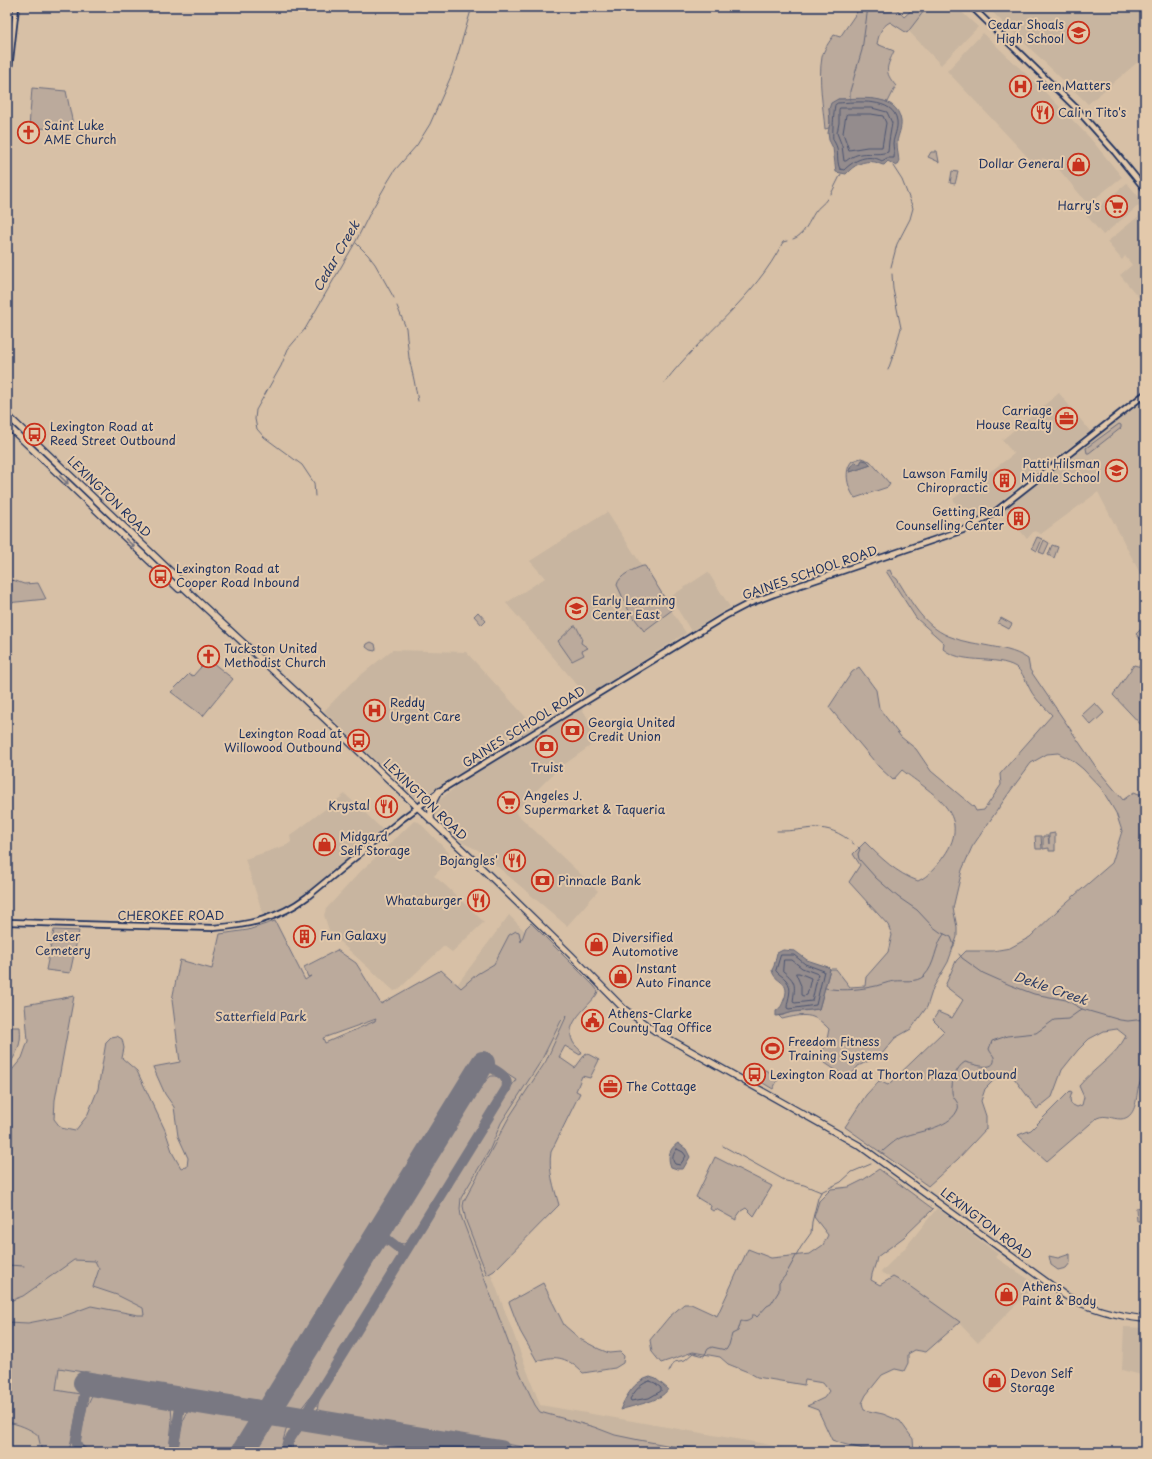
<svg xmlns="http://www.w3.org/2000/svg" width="1152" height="1459" font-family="'Playpen Sans',sans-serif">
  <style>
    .built { fill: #c8b5a0 }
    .green { fill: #bbaa9c; stroke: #6b6c7d; fill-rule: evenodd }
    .water { fill: #948c8d; stroke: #64677a }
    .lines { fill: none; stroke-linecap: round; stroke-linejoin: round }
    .shore { stroke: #4b5471; stroke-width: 1 }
    .stream { stroke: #64677a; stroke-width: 1 }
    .taxiway { stroke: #797882; stroke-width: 10 }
    .runway { stroke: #797882; stroke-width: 24 }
    .secondary-casing { stroke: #1b2f5e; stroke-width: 8 }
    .highway-casing { stroke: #1b2f5e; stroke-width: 8 }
    .secondary { stroke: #e3c9ab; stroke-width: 4.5 }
    .highway { stroke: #e3c9ab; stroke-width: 5.5 }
    .oneway { stroke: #757481 }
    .labels { text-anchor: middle; stroke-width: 4; stroke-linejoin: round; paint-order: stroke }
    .poi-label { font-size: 12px; fill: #1b2f5e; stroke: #e3c9ab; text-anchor: start }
    .street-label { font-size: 12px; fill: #1b2f5e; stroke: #e3c9ab }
    .park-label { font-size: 12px; fill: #2b3b64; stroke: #e3c9ab }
    .water-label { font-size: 13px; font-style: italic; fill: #2d3d65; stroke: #e3c9ab }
  </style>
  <rect width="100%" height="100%" fill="#d7c0a6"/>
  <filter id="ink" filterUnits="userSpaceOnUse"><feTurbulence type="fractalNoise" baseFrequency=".025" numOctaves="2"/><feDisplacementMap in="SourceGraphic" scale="8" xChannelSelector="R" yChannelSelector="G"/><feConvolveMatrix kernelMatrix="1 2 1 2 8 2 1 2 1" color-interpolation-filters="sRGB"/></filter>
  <g filter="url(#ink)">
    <path class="built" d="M918,7H956L978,27L941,65L902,24Z
      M987,7H1145V56L1088,104Z
      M983,33L1047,94L1090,138L1122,177L1088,204L1056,166L1052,168L1043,158L1036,166L947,71Z
      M1127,183L1143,202L1103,235L1087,216Z
      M1145,211V305L1120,275L1132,265L1125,256L1122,260L1107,242Z
      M1059,393L1090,431L1059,455L1051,459L990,510L969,523L953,499L1014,454L1002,440Z
      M1145,400V583L1098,492L1041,534L1034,531L1027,539L1003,510Z
      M607,512L686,633L587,696L506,603L545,578L530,561Z
      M708,572L730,607L691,631L670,597Z
      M392,650L466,652L535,727L471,768L452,777L420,799L415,798L324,711L351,683Z
      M581,707L600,739L558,769L515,812L591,884L598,891L567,926L478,850L463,843L433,813V805L467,778Z
      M345,794L382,829L300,899L290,906L264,917L245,859L287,845L291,842L290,836Z
      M414,821L419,822L449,853V860L434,876L445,885L484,922L452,952L444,946L398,990L394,991L330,933L324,915L326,909L360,872Z
      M509,915L583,991L465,1204L540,1405L765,1444L802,1452H7V1288L79,1253L239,1277Z
      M937,1208L998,1254L995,1257L1036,1284L978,1343L954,1318L881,1272L905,1248Z
      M1124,1327L1145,1328V1376L1122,1370Z"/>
    <path class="green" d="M853,7H895L904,17L915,7H927L907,33L890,22C881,27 879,34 877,44L894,51C887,67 883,71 896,86L888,102L872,99H838L829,109L831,116L829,128L825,129C823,106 818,80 822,57C824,49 829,42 834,35L840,37L857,12Z
      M32,88L66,91L74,129L29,128Z
      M935,151H937L939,162L928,157L931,152H935Z
      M952,171L958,172L955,184L950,183Z
      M1119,424L1121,425V428L1089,453H1087L1086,448Z
      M861,458L870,461L890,484L888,487L855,498C848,489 843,471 852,461ZM862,460L867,461L871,465L850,472L849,471L851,466L855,462L858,464H860Z
      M1037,537L1042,539L1037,551L1032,548Z
      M1044,540L1049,543L1044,554L1039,552Z
      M1052,545L1058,547L1054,558L1048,555Z
      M643,566H645L672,610L644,631L629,611L617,585C619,575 634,569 643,566Z
      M890,570L892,575L897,579C912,603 925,629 954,638C963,642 974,643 984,645C999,648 1015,650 1028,659L1030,670L1098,770L1123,800L1134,792L1139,794H1145V1068C1143,1075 1140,1082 1138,1089C1136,1099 1136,1118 1121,1119C1111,1119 1106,1114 1097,1118L1047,1161L1018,1135L1031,1130L1070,1091L1072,1092L1070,1099L1071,1104L1077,1107L1082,1105L1084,1097L1079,1086C1094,1068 1116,1056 1126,1036L1117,1029L1104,1031L1089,1039L1078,1050L1062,1070L1052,1097L1037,1109L1014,1078L1005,1072L998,1076L985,1089L981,1101L986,1116V1129L958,1159L928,1186L845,1127L866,1095L879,1081L888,1085L944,1031L933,1020L938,1012L952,1018L963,1000L945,986L956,961L966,951H993L1010,948L1030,937L1060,908L1112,863L1122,831L1116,813L1101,788L1083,769L1072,760L1058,753L1047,754L1031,763L1011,790L972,847L962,870L953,908L957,927V937L948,962L933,988L927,1007L911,1029L895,1038L881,1055L858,1066L849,1079L819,1059L826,1044L829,1029C813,1012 804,1014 782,1019L779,1016L793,1012L819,1009L830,969H836L850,987L865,986L866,977L888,952L892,935L888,925L849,882L860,865L853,854L865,842C881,858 896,873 918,881C929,876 937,866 944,856C974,814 931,793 902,770L893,780L879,767L829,707L852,672L859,667L876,690L879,708L901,737L916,749L931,771L974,807L976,811L984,810L1001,785L1000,774L1052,715C1047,709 1040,704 1035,697C1027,688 1024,669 1012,665C991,656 961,664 943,649L944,643L916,618L886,571Z
      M13,580L24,584L38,583L46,599L7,603L8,586L7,581Z
      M478,612L486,621L482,625L474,616Z
      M1001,618L1012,624L1009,629L998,623Z
      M574,626H576L582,638L581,643L588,648L582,651L584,655L572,661L558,641Z
      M1142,628L1145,631V642L1144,643L1136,634Z
      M371,642L375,644L376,649L375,651L370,650L366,647L367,644Z
      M208,659L233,679L203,716L171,692L189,674L193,676Z
      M1134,665L1145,668V729L1113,695Z
      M1095,703L1104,713L1091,725L1082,715Z
      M1055,833V851H1049V848L1043,849V836H1048L1049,844V834Z
      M1035,836H1041L1042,849H1036Z
      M275,921L305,980L311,976L308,977L304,967L337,950L356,963L381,1004L441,970L461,988L477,974L494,964L509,935L516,931L519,932L521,942L526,928L531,923L594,986L598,991L597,994C589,1007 563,1023 573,1042C575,1046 579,1049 582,1052L580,1055L565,1046L559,1057L575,1068L586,1053L599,1060L590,1078L582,1076L576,1091L580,1093L551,1152C548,1171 554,1187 559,1205L494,1271L487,1275L466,1221L463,1206L464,1201L508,1119L546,1061L567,1015L561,1021L541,1061L501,1123L490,1149L461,1198L460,1209L461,1216L519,1371L535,1405L540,1412L594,1427L615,1435L639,1440L672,1446L740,1452H554L318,1413C315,1401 326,1388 331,1378L516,1079L477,1054L460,1082L459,1089L264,1404L83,1375V1372L59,1368L56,1390L80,1394L69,1452H42L38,1435C29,1428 18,1424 7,1422V1322L28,1323L64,1316L91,1306L138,1315H144L143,1308L117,1295L93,1287L99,1269L95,1261L74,1260L23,1296L7,1302V1076L22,1058L28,1041L25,1005L74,996L55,1100L54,1119L61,1128L75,1131L87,1116L98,1089L106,1042L111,1037L117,1036L122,1039L124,1048L122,1058L137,1071L165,1130L173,1154L181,1168L187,1167L188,1158L178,1136L174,1107L165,1094L153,1067L180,1062L172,1000L180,960L212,969L220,934L248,930ZM376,1019L375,1021L325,1043L323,1038Z
      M54,930L79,931L70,973L46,970Z
      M7,1027H20C22,1045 17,1053 7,1068Z
      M755,1065L779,1077L773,1089L751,1076L750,1075Z
      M491,1076C500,1075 506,1081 503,1090L408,1241L404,1244L397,1243L390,1237V1230L470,1100C481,1093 482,1082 491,1076Z
      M715,1157L772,1186L754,1216L746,1208L741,1211L736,1218V1220L716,1209L713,1211L710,1209L711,1206L696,1197Z
      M879,1169L933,1209L904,1237L877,1257C876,1265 872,1271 871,1280L880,1285L893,1277L908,1285L960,1322L926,1352L915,1350L908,1354V1363L904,1371L895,1369L882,1375L866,1395L862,1403L864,1410L883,1414L900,1421L913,1439L914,1452C884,1452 860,1451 832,1440L818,1410L807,1406L824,1398L829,1391L823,1383L805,1380L804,1385L757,1377L748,1372L728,1364L720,1357L693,1352L661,1363L652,1352L650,1340L669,1317L684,1304H691L717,1316L748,1249L771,1258L810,1254L823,1245L828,1235L814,1217L819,1201L831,1189L849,1187L863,1180Z
      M1144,1207L1145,1221H1137L1136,1208Z
      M383,1245C389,1244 395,1248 398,1253V1259L317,1388L300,1410L281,1407L379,1248Z
      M1070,1254V1263L1066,1268L1058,1270L1051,1265L1049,1256L1058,1258Z
      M543,1283L564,1325L580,1339L599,1349L609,1353L620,1352L624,1356L623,1363L615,1368L583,1373C568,1358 557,1354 537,1361L520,1331L509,1302Z
      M93,1393L171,1406L172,1420L169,1452H104L83,1448L81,1445L80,1439L87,1406Z
      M189,1409H190L254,1419L234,1452H177L183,1421Z
      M272,1422L286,1425L287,1427L281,1448V1452H253Z
      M304,1427L453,1452H291L294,1440Z"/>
    <path class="water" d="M838,99C858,99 897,92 901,121C902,128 898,135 897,142C897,150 899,157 899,164L896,166L888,161L884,165C881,165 879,163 875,162C863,160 854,165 846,174L836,172L833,148L829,140L828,133L830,123L829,109L831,103Z
      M862,460L867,461L871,465L850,472L849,471L851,466L856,462L858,464H860Z
      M783,950L795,951L807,960L828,967L830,969L819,1009L793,1012L783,1015L776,1016V1011C782,1007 782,1004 785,997C790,980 774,983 772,970L774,966L777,953Z
      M678,1143L686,1149L690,1157L683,1169H677L671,1167C667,1157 669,1149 678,1143Z
      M650,1377L656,1379L668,1389C661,1402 634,1405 620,1410C626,1396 634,1381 650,1377Z"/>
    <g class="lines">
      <path class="shore" d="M838,103C856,102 894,97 897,121C898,129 894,136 893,143C893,148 895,153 894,158H887L882,161C868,153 854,160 844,170L840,169C837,163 838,155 837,148C836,144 834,142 833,139C832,137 834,108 835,105Z
        M840,108H872L887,112L892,123L889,141L888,152C872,157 862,148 846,161H844L842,146L837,133L839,123V110Z
        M848,114H871L883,116L886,123L882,147H867L849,150L843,133L846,115Z
        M781,955H794L805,964L824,971L816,1005L789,1009L787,1008C787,999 794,989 786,980C783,976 779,975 776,971Z
        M784,960H792L802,968L818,974L812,1001L795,1003L793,1002C795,985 797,982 783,971Z
        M796,973H799L811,978L807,995L803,996L801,995V986Z
        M677,1149L683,1152L686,1156L680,1165L675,1164C671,1159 673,1154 677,1149Z
        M650,1381L655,1383L661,1388V1391L649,1398L631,1401L630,1399C635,1391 641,1383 650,1381Z"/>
      <path class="stream" d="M850,100V91L862,50L868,7
        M831,194L841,174
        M793,239C804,236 809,221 815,212C818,207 824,204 827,199
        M356,243L368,255L375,264L394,298
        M891,267L897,244L910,219L913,208L902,180L893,166
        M397,306L406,328L409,358L414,380L418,401
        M888,370L893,356L901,328L893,289L892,274
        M665,382C702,334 755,298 783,242L787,241
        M315,496L314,483L302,465L264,437L257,429L255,419L256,410L281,366L288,349L305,329L355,243L370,213L387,183L395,170L417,145L430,124L452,74L472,7
        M777,831C810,832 823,818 854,844
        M858,847L860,849L858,854L859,859L876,878L898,897L917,910L932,926L940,932L951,937L954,945L952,949
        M959,954L962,958L983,973L1010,985L1034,994L1066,1000L1082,1009L1120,1020L1128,1021L1145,1019
        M825,988C840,991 855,990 871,987C879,986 886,982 895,981C904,980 916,983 924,976C936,964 934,947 944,934
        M723,1146L786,1181L804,1185L821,1192L841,1182L852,1172L871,1164
        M883,1151C888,1147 894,1141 900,1138C917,1131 948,1129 957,1111C962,1103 952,1099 952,1092C951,1082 956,1067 965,1062C971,1063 997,1074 994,1057C993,1055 990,1052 989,1049L992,1041L1007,1036L1036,1033L1054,1020L1068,1019L1082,1009
        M7,1265L24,1266
        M669,1372L674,1362L685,1360L693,1353L704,1356L708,1349L712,1347L726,1350L729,1345L732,1334L738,1331L741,1321C745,1322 747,1322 751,1319L752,1315H755L757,1317L767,1306L771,1304L779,1291V1283L785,1276L801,1247L811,1233L812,1222L818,1198L821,1192"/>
      <path class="taxiway" d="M379,1233L405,1253
        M83,1452L78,1448L76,1441L86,1383
        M173,1452L181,1400
        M285,1452L287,1444L506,1089C511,1075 494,1070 483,1063"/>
      <path class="runway" d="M85,1383L500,1452
        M243,1452L483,1063"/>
      <defs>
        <path id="secondary" d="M972,7L1075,107L1115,152L1145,189
          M7,86L16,7
          M7,922L213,928C249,925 278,919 307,897L402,819L444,788L725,616L748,604L774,594L969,528L995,512L1145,394"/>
        <path id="highway" d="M7,415L187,587
          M7,425L179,589
          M177,587L181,586L183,587L305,700L490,876L571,955L624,1009L655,1031L860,1146L1066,1296C1092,1310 1117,1316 1145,1319
          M431,821V806L439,791"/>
      </defs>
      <use href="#secondary" class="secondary-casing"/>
      <use href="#highway" class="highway-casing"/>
      <use href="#secondary" class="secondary"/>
      <use href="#highway" class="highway"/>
    </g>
    <defs><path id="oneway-shaft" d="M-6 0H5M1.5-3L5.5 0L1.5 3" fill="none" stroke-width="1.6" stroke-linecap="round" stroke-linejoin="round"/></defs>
    <g class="oneway">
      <use href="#oneway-shaft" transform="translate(64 480) rotate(44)"/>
      <use href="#oneway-shaft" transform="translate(130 543) rotate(43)"/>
    </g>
  </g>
  <defs>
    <symbol id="school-ring" viewBox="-11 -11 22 22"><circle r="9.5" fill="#e3c9ab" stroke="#c8321e" stroke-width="1.5"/><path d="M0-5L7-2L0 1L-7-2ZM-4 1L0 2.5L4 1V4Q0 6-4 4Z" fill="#c8321e"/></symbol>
    <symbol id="hospital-ring" viewBox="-11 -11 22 22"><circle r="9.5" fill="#e3c9ab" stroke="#c8321e" stroke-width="1.5"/><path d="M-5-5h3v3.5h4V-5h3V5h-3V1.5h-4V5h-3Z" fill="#c8321e"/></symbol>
    <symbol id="restaurant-ring" viewBox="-11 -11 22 22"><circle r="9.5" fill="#e3c9ab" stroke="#c8321e" stroke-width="1.5"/><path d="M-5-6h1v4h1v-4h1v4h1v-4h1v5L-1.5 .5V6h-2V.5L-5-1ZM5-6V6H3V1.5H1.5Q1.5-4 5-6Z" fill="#c8321e"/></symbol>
    <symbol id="church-ring" viewBox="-11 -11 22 22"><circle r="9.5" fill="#e3c9ab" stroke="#c8321e" stroke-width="1.5"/><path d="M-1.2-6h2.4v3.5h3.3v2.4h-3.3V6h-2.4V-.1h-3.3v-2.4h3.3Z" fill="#c8321e"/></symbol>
    <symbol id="shop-ring" viewBox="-11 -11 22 22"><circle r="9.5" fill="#e3c9ab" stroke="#c8321e" stroke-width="1.5"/><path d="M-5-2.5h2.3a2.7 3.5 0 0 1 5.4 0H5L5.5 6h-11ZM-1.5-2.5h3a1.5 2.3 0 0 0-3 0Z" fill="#c8321e"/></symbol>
    <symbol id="supermarket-ring" viewBox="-11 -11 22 22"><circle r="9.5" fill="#e3c9ab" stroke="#c8321e" stroke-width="1.5"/><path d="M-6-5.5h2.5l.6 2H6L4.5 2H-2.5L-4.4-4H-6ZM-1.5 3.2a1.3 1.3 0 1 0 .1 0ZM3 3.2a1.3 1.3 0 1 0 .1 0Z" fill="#c8321e"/></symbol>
    <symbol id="office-ring" viewBox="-11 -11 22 22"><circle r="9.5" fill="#e3c9ab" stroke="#c8321e" stroke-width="1.5"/><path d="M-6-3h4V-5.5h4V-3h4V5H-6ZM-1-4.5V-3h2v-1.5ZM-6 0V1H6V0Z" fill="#c8321e"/></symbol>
    <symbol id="bus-ring" viewBox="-11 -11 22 22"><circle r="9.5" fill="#e3c9ab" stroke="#c8321e" stroke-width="1.5"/><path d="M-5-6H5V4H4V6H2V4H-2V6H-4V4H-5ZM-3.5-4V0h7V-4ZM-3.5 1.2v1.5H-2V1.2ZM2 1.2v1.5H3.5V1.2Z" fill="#c8321e"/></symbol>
    <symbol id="building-ring" viewBox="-11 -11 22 22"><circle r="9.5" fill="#e3c9ab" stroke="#c8321e" stroke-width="1.5"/><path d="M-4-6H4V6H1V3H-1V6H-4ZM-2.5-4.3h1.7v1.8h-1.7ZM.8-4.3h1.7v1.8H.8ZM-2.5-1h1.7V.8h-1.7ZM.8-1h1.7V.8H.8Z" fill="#c8321e"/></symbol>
    <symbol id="bank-ring" viewBox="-11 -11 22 22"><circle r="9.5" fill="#e3c9ab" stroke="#c8321e" stroke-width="1.5"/><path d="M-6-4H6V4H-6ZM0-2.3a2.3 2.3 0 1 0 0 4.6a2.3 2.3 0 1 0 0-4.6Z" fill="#c8321e"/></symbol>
    <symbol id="civic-ring" viewBox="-11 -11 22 22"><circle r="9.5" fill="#e3c9ab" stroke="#c8321e" stroke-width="1.5"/><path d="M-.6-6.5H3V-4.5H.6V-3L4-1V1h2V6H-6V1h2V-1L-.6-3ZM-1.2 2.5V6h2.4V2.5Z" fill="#c8321e"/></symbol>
    <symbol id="stadium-ring" viewBox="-11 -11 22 22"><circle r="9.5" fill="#e3c9ab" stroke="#c8321e" stroke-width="1.5"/><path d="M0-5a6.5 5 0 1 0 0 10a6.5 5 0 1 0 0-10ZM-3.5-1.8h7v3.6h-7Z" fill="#c8321e"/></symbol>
  </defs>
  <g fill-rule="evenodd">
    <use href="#school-ring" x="1066" y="20" width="25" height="25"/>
    <use href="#hospital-ring" x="1008" y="74" width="25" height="25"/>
    <use href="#restaurant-ring" x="1030" y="100" width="25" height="25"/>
    <use href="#church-ring" x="16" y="120" width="25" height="25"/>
    <use href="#shop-ring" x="1066" y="152" width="25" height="25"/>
    <use href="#supermarket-ring" x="1104" y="194" width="25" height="25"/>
    <use href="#office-ring" x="1054" y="406" width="25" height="25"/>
    <use href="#bus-ring" x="22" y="422" width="25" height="25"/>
    <use href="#school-ring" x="1104" y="458" width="25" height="25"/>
    <use href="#building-ring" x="992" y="468" width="25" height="25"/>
    <use href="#building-ring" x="1006" y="506" width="25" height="25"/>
    <use href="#bus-ring" x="148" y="564" width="25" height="25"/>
    <use href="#school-ring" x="564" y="596" width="25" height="25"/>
    <use href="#church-ring" x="196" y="644" width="25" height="25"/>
    <use href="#hospital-ring" x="362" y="698" width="25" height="25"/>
    <use href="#bank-ring" x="560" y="718" width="25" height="25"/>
    <use href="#bus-ring" x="346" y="728" width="25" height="25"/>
    <use href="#bank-ring" x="534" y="734" width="25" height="25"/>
    <use href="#supermarket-ring" x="496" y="790" width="25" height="25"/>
    <use href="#restaurant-ring" x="374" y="794" width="25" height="25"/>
    <use href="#shop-ring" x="312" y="832" width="25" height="25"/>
    <use href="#restaurant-ring" x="502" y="848" width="25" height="25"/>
    <use href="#bank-ring" x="530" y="868" width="25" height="25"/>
    <use href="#restaurant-ring" x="466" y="888" width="25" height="25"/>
    <use href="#building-ring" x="292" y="924" width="25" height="25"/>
    <use href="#shop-ring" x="584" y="932" width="25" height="25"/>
    <use href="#shop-ring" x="608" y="964" width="25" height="25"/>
    <use href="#civic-ring" x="580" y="1008" width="25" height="25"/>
    <use href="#stadium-ring" x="760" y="1036" width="25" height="25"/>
    <use href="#bus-ring" x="742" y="1062" width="25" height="25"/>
    <use href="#office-ring" x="598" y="1074" width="25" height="25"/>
    <use href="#shop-ring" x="994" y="1282" width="25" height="25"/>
    <use href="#shop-ring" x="982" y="1368" width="25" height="25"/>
  </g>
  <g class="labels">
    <g class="poi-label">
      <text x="1064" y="29" text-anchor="end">Cedar Shoals<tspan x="1064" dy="14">High School</tspan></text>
      <text x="1036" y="90">Teen Matters</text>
      <text x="1058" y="117">Cali n Tito's</text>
      <text x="44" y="130">Saint Luke<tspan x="44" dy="14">AME Church</tspan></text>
      <text x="1064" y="168" text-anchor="end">Dollar General</text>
      <text x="1100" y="210" text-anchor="end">Harry's</text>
      <text x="1052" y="415" text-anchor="end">Carriage<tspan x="1052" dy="14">House Realty</tspan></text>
      <text x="50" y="431">Lexington Road at<tspan x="50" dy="14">Reed Street Outbound</tspan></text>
      <text x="1100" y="468" text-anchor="end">Patti Hilsman<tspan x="1100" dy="14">Middle School</tspan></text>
      <text x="988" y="478" text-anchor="end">Lawson Family<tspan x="988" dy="14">Chiropractic</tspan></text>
      <text x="1004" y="516" text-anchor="end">Getting Real<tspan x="1004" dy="14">Counselling Center</tspan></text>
      <text x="176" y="573">Lexington Road at<tspan x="176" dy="14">Cooper Road Inbound</tspan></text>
      <text x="592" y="605">Early Learning<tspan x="592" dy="14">Center East</tspan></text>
      <text x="224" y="653">Tuckston United<tspan x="224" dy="14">Methodist Church</tspan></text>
      <text x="390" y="707">Reddy<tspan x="390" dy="14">Urgent Care</tspan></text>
      <text x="588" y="727">Georgia United<tspan x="588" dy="14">Credit Union</tspan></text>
      <text x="342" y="738" text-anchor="end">Lexington Road at<tspan x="342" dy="14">Willowood Outbound</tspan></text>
      <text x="547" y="772" text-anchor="middle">Truist</text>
      <text x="524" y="800">Angeles J.<tspan x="524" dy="14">Supermarket &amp; Taqueria</tspan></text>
      <text x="370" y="810" text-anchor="end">Krystal</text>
      <text x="340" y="841">Midgard<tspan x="340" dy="14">Self Storage</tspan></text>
      <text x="498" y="865" text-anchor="end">Bojangles'</text>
      <text x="558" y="885">Pinnacle Bank</text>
      <text x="462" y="905" text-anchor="end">Whataburger</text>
      <text x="320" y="940">Fun Galaxy</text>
      <text x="612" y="942">Diversified<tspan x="612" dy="14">Automotive</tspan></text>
      <text x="636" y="973">Instant<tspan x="636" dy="14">Auto Finance</tspan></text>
      <text x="608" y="1018">Athens-Clarke<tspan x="608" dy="14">County Tag Office</tspan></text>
      <text x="788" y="1046">Freedom Fitness<tspan x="788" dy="14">Training Systems</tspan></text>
      <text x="770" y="1079">Lexington Road at Thorton Plaza Outbound</text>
      <text x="626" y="1091">The Cottage</text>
      <text x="1022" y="1291">Athens<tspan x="1022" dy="14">Paint &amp; Body</tspan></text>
      <text x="1010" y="1378">Devon Self<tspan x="1010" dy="14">Storage</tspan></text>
    </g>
    <g class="street-label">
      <text transform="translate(109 497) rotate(44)" y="4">LEXINGTON ROAD</text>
      <text transform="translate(810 573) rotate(-19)" y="4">GAINES SCHOOL ROAD</text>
      <text transform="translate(524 727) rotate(-32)" y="4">GAINES SCHOOL ROAD</text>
      <text transform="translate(425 800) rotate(44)" y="4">LEXINGTON ROAD</text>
      <text x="171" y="920">CHEROKEE ROAD</text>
      <text transform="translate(986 1224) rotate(37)" y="4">LEXINGTON ROAD</text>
    </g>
    <g class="park-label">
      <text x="63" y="941">Lester<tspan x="63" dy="14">Cemetery</tspan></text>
      <text x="261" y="1021">Satterfield Park</text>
    </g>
    <g class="water-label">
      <text transform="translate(336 256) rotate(-60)" y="5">Cedar Creek</text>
      <text transform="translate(1051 988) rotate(19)" y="5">Dekle Creek</text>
    </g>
  </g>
  <rect width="1152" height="1459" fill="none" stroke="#e3c9ab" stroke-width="24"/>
  <rect x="12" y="12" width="1128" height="1435" fill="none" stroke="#1b2f5e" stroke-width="1.5" filter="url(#ink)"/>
</svg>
